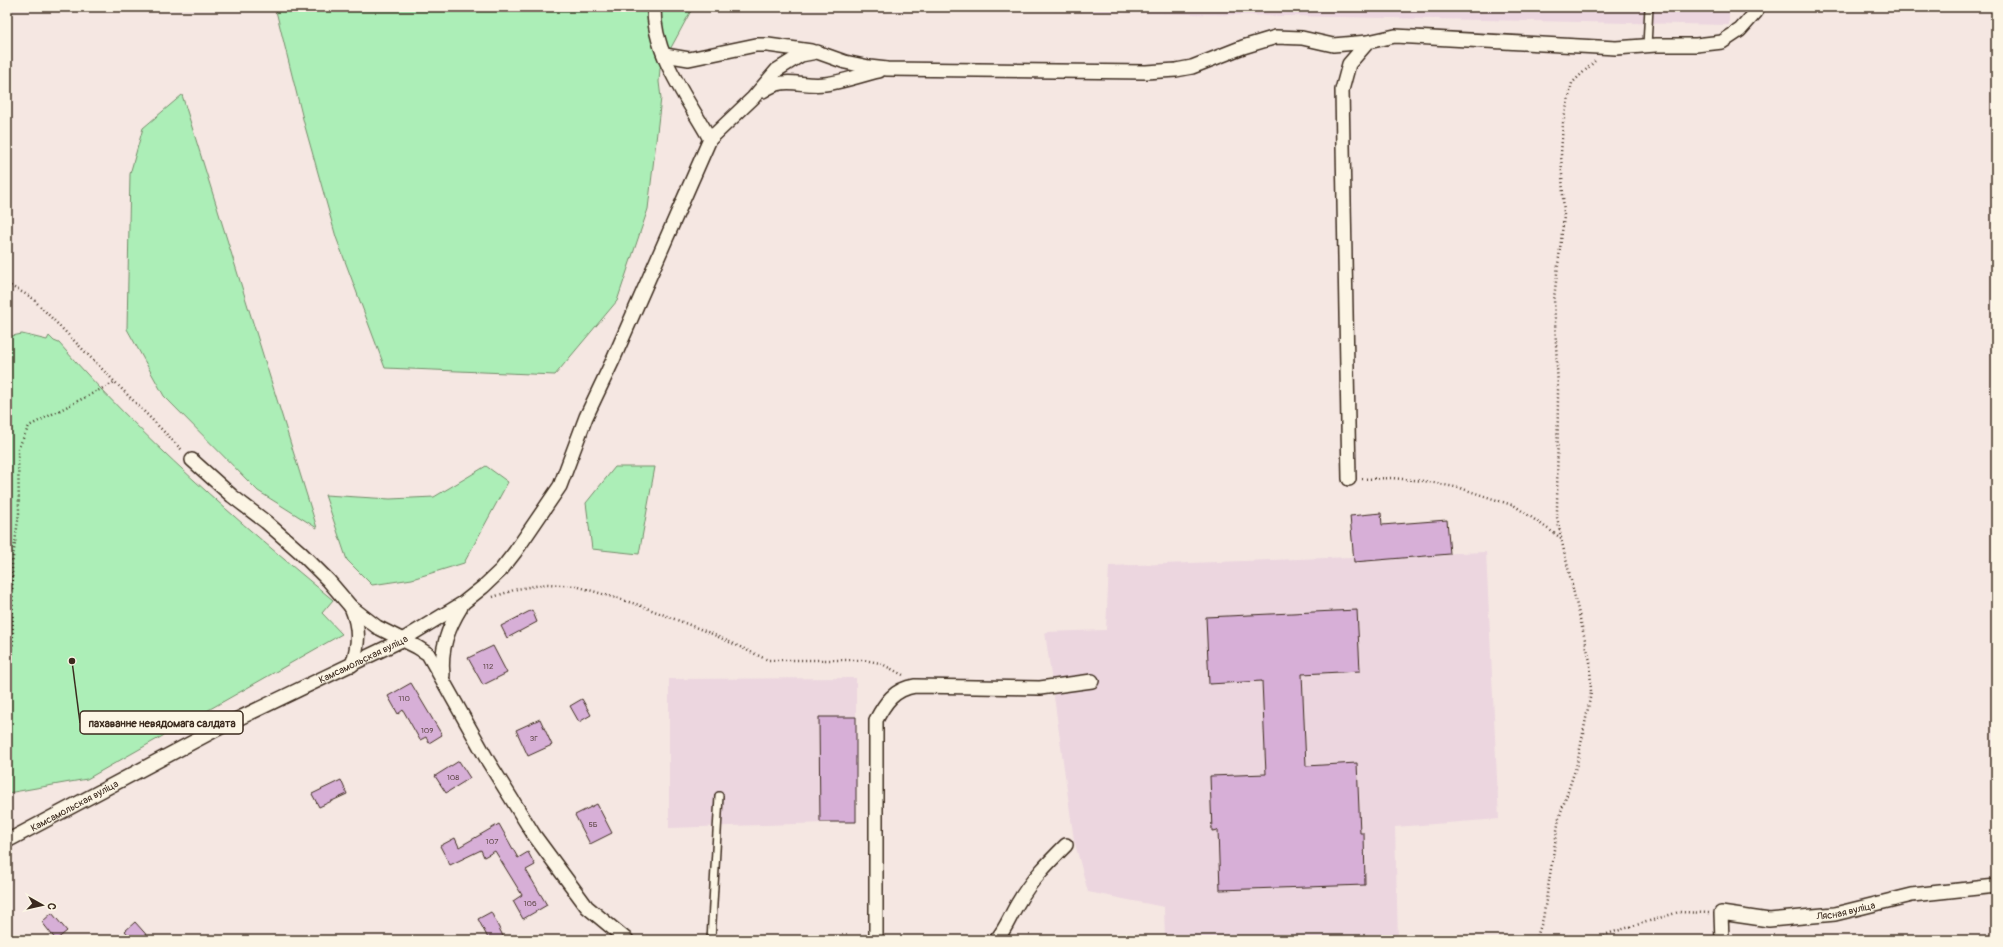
<svg xmlns="http://www.w3.org/2000/svg" width="2003" height="947" font-family="Pangolin,sans-serif">
  <style>
    .built { fill: #ecd6df }
    .green { fill: #aceeb7; stroke: #748c6a }
    .building { fill: #d7afd7; stroke: #3b2a1e }
    .lines { fill: none; stroke-linecap: round; stroke-linejoin: round }
    .service-casing { stroke: #3b2a1e; stroke-width: 10 }
    .minor-casing { stroke: #3b2a1e; stroke-width: 16 }
    .path { stroke: #3b2a1e; stroke-width: 2.5; stroke-dasharray: 1 3; stroke-linecap: butt }
    .service { stroke: #fcf5e5; stroke-width: 7 }
    .minor { stroke: #fcf5e5; stroke-width: 13 }
    .labels { text-anchor: middle; stroke-width: 3.5; stroke-linejoin: round; paint-order: stroke }
    .number-label { font-size: 8px; fill: #624b4c }
    .street-label { font-size: 10px; fill: #3b2a1e; stroke: #fcf5e5 }
    .leader { fill: none; stroke: #3b2a1e; stroke-width: 1.5 }
    .callout-dot { fill: #3b2a1e; stroke: #fcf5e5; stroke-width: 1.5 }
    .callout { fill: #fcf5e5; stroke: #3b2a1e; stroke-width: 1.5 }
    .callout-label { font-size: 11px; text-anchor: middle; font-weight: bold; fill: #3b2a1e }
  </style>
  <rect width="100%" height="100%" fill="#f5e7e2"/>
  <filter id="ink" filterUnits="userSpaceOnUse"><feTurbulence type="fractalNoise" baseFrequency=".025" numOctaves="2"/><feDisplacementMap in="SourceGraphic" scale="8" xChannelSelector="R" yChannelSelector="G"/><feConvolveMatrix kernelMatrix="1 2 1 2 8 2 1 2 1" color-interpolation-filters="sRGB"/></filter>
  <g filter="url(#ink)">
    <path class="built" d="M860,7H1729V25Z
      M1486,552L1499,819L1395,827L1398,940H1165L1164,907L1088,892L1074,840L1045,632L1106,630L1109,566Z
      M856,678V822L669,828V679Z"/>
    <path class="green" d="M275,7H693L660,68L659,82L661,98L648,209L617,301L555,375L385,368L336,237L304,123Z
      M182,95L317,528L258,491L164,396L127,329L130,174L143,128Z
      M22,334L47,340L49,336L54,341L59,343C141,437 237,521 333,600L322,613L342,634L87,779L8,793L7,337Z
      M486,466L508,482L464,563L412,579L372,585L347,560L325,495L390,499L434,497Z
      M615,467H655L639,554L592,549L586,503Z"/>
    <path class="building" d="M1381,513L1382,525L1447,520L1450,554L1354,562L1350,516Z
      M532,610L537,622L507,638L501,626Z
      M1357,610L1360,671L1302,674L1306,766L1357,763L1360,833H1364L1365,885L1220,890L1218,830L1212,831L1210,776L1266,774L1262,681L1209,684L1206,617Z
      M493,646L507,673L483,685L468,658Z
      M411,683L442,735L429,743L426,737L420,740L403,710L398,714L388,696Z
      M582,699L591,715L579,722L570,706Z
      M819,717H856V822H820Z
      M540,719L552,745L528,756L516,730Z
      M459,761L470,778L446,793L435,776Z
      M341,780L347,794L319,807L312,794Z
      M597,804L612,833L590,844L575,815Z
      M499,824L518,858L528,852L535,865L526,870L547,905L523,919L513,901L522,895L495,851L484,857L481,850L450,865L440,846L455,838L459,847Z
      M491,912L505,940H489L478,919Z
      M52,913L67,931L56,940L42,922Z
      M135,922L151,940H133L125,931Z"/>
    <g class="lines">
      <defs>
        <path id="service" d="M1647,46L1649,7
          M711,940L719,796"/>
        <g id="minor">
          <path d="M654,7C653,55 688,99 710,139"/>
          <path d="M665,55L689,59L756,45H768L811,51"/>
          <path d="M763,91C786,75 800,87 825,84C843,82 861,75 879,71"/>
          <path d="M192,460L232,496L266,522L300,552L328,580L351,607L377,627L417,647L428,654L488,761L534,835L587,907L627,940"/>
          <path d="M1349,479L1342,90L1349,64L1368,42L1395,36L1616,48L1656,45H1696L1722,42L1740,30L1756,12L1757,7"/>
          <path d="M351,607C360,628 359,644 352,665"/>
          <path d="M443,675C440,649 448,628 461,607"/>
          <path id="s1" d="M7,841L223,726L402,640L463,603L483,587L501,570L515,552L560,486L586,417L613,360L710,139L753,98L777,70L801,55L817,52L845,62L869,67L887,69L1146,72L1176,70L1192,67L1243,47L1276,37L1302,38L1333,45L1368,42"/>
          <path d="M876,940V720C885,703 894,689 915,686L1040,688L1092,681"/>
          <path d="M996,940C1006,929 1010,916 1018,903C1031,880 1048,863 1066,845"/>
          <path id="s2" d="M1722,940L1721,913L1769,920L1835,914L1912,895L1996,886"/>
        </g>
      </defs>
      <use href="#service" class="service-casing"/>
      <use href="#minor" class="minor-casing"/>
      <path class="path" d="M7,284L31,297L183,451
        M1362,479L1392,478L1424,481L1460,488L1515,506L1561,538L1590,661L1591,693L1577,764L1559,818L1543,919L1536,940
        M1561,538L1557,517L1558,389L1554,298L1564,216L1561,154L1563,123L1572,83L1595,61
        M493,597L517,589L547,584L576,586L639,605L710,633L768,660H864L880,663L903,675
        M7,660L13,644L12,565L19,513L18,449L29,426L115,382
        M1602,940L1607,934L1679,912L1709,913"/>
      <use href="#service" class="service"/>
      <use href="#minor" class="minor"/>
    </g>
  </g>
  <g class="labels">
    <g class="number-label">
      <text x="488" y="669">112</text>
      <text x="404" y="701">110</text>
      <text x="427" y="733">109</text>
      <text x="534" y="741">3Г</text>
      <text x="453" y="780">108</text>
      <text x="593" y="827">5Б</text>
      <text x="492" y="844">107</text>
      <text x="530" y="906">106</text>
    </g>
    <g class="street-label">
      <text dy="4" stroke="none"><textPath href="#s1" startOffset="400">Камсамольская вуліца</textPath></text>
      <text dy="4" stroke="none"><textPath href="#s1" startOffset="76">Камсамольская вуліца</textPath></text>
      <text dy="4" stroke="none"><textPath href="#s2" startOffset="153">Лясная вуліца</textPath></text>
    </g>
  </g>
  <path class="leader" d="M72 661L80 723"/>
  <circle class="callout-dot" cx="72" cy="661" r="4"/>
  <rect class="callout" x="80" y="711" width="163" height="23" rx="4"/>
  <g class="callout-label">
    <text x="162" y="727">пахаванне невядомага салдата</text>
  </g>
  <rect width="2003" height="947" fill="none" stroke="#fcf5e5" stroke-width="24"/>
  <rect x="12" y="12" width="1979" height="923" fill="none" stroke="#3b2a1e" stroke-width="1.5" filter="url(#ink)"/>
  <g transform="translate(42 905) rotate(98)" stroke="#fcf5e5" stroke-width="3" paint-order="stroke">
  <path d="M0-3L7 15L0 10L-7 15Z" fill="#3b2a1e"/>
  <text y="-6" font-size="11" font-weight="bold" text-anchor="middle" fill="#3b2a1e">С</text>
  </g>
</svg>
